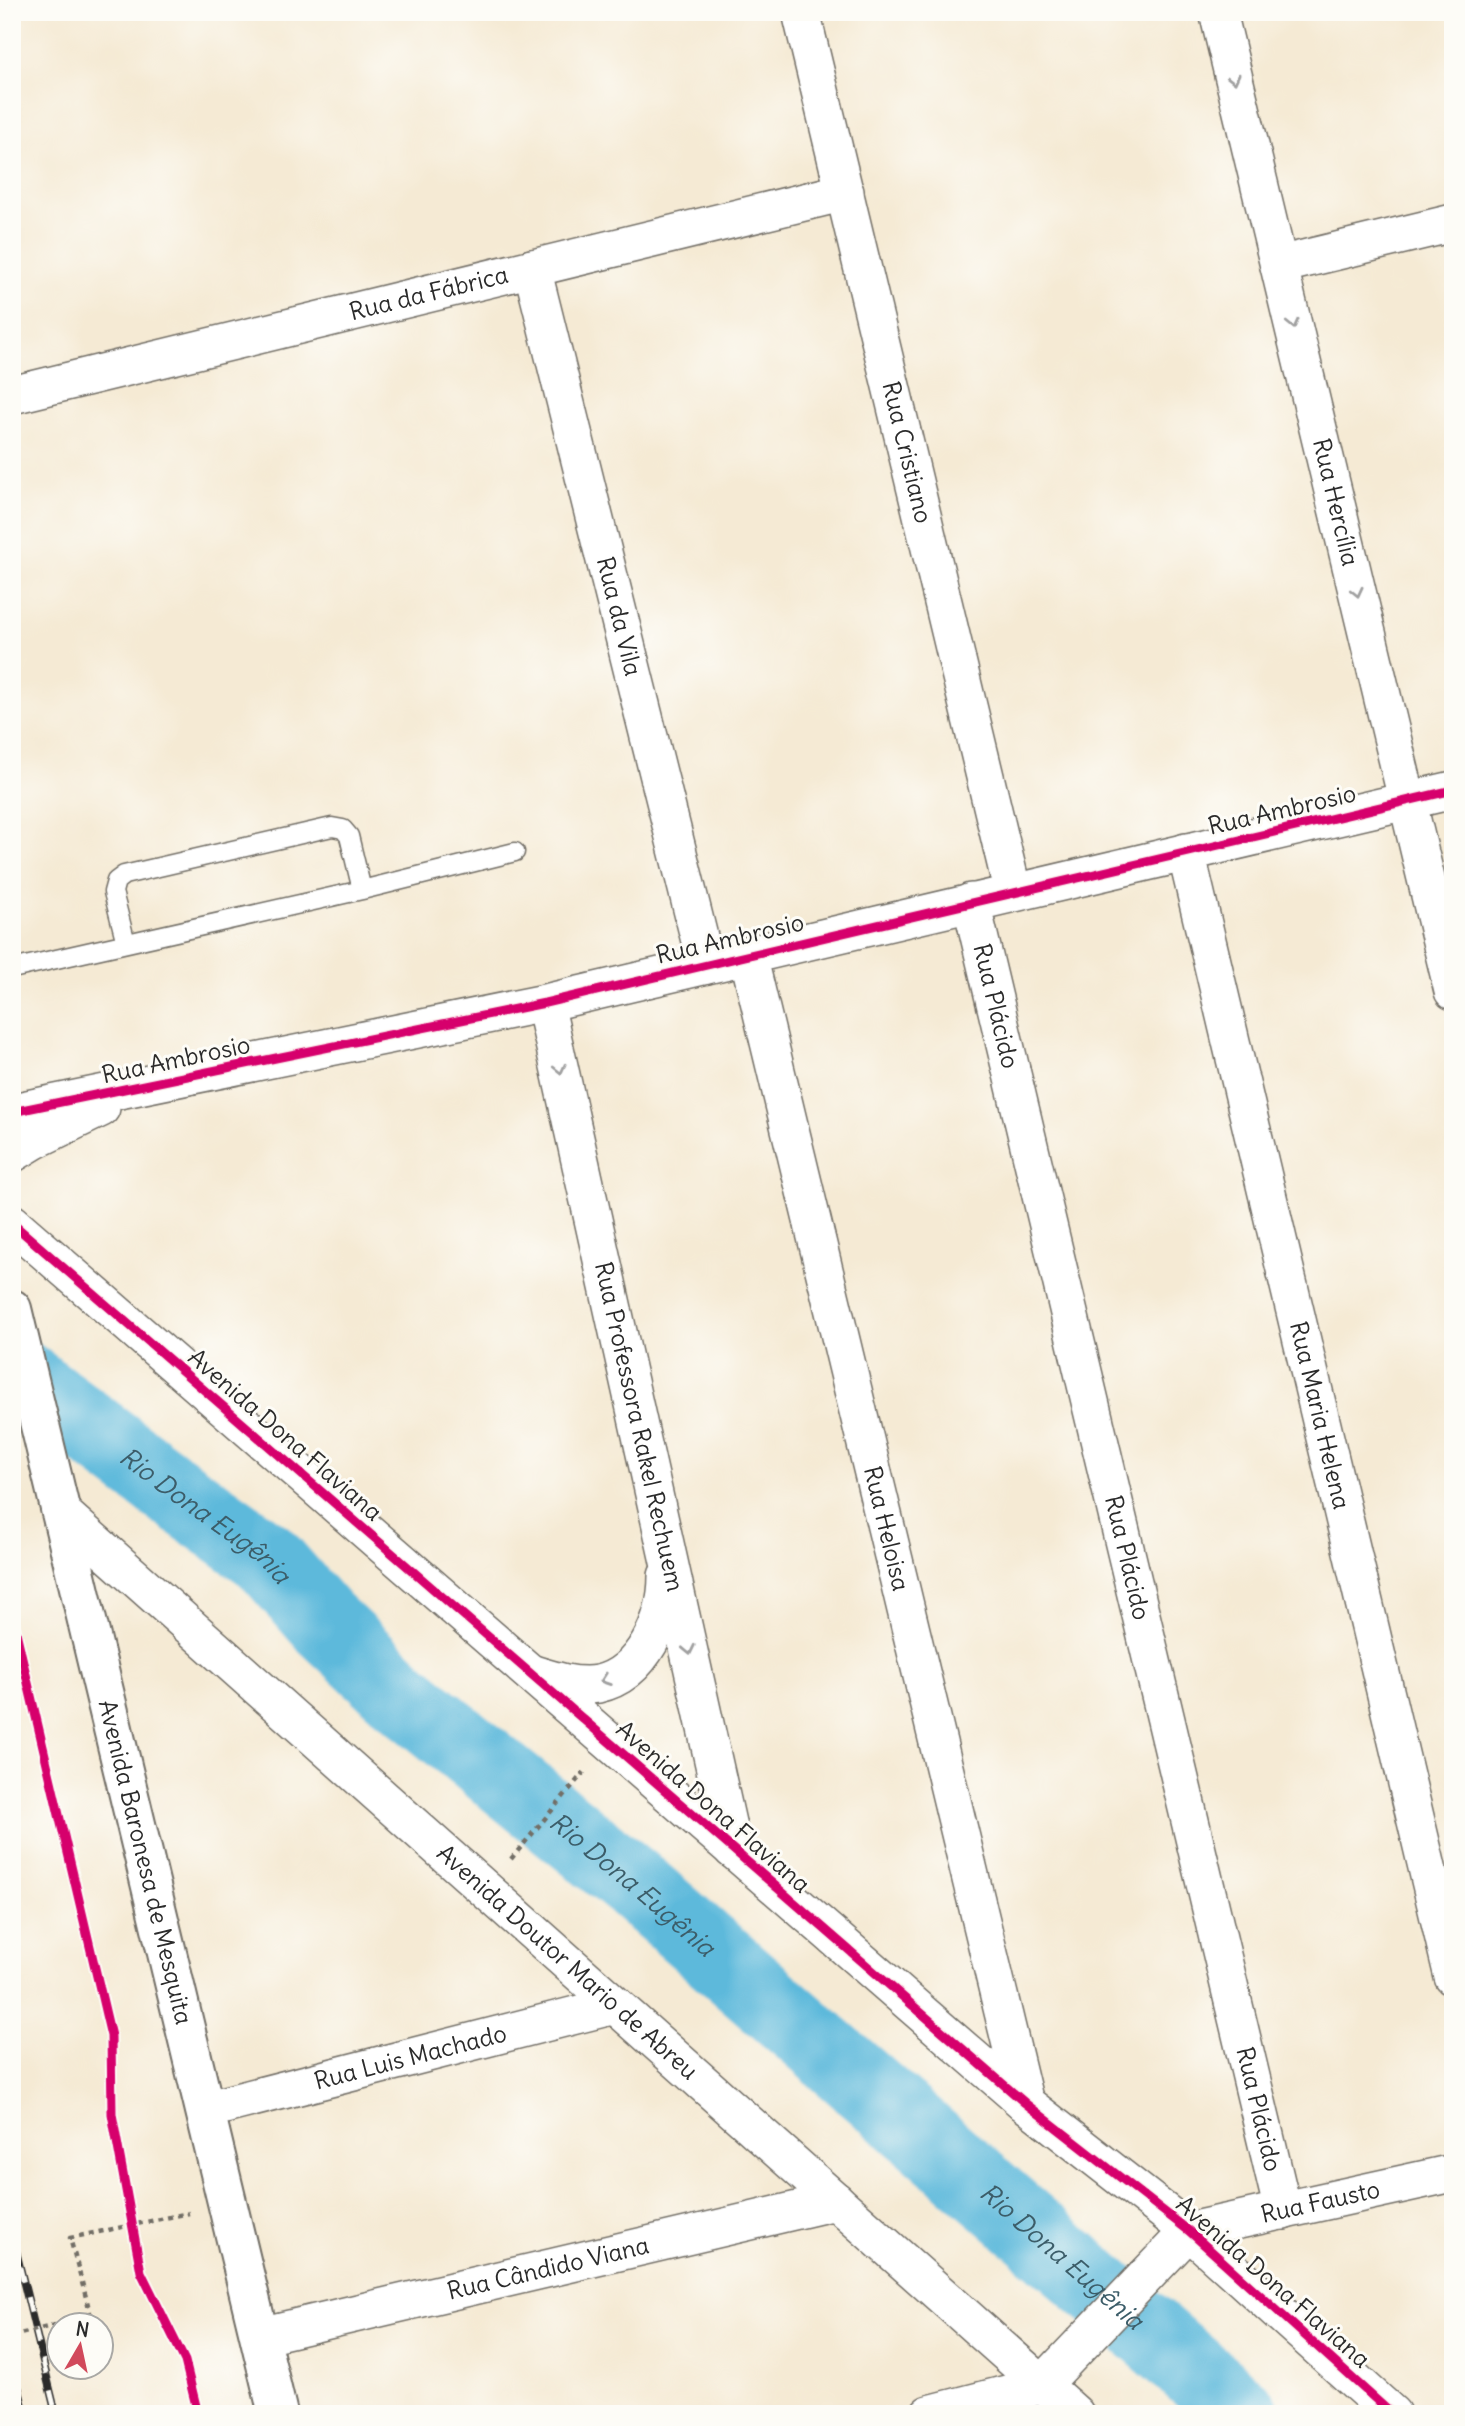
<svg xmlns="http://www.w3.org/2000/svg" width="1465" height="2426" font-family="Delius,sans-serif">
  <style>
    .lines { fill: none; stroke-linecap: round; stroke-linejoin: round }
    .river { stroke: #5db9db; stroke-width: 75 }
    .lane-casing { stroke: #726e66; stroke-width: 21 }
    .street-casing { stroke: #726e66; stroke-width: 40 }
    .secondary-casing { stroke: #726e66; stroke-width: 42 }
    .path { stroke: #726e66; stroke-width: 4.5; stroke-dasharray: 5 5; stroke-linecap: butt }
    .lane { stroke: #fff; stroke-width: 18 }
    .street { stroke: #fff; stroke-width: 37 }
    .secondary { stroke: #fff; stroke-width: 38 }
    .rail-casing { stroke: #2b2b2b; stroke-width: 8 }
    .rail { stroke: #fdfcf7; stroke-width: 5; stroke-dasharray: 16; stroke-linecap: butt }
    .path-bridge { stroke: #726e66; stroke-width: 4.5; stroke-dasharray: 5 5; stroke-linecap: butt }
    .cycleway-casing { stroke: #fdfcf7; stroke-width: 13 }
    .cycleway { stroke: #d6006c; stroke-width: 9 }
    .oneway { stroke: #a0a0a0 }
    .labels { text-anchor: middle; stroke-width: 6; stroke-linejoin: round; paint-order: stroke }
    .street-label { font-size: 24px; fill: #2b2b2b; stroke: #fdfcf7 }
    .water-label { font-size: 26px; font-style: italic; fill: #3c5d69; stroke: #fdfcf7 }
  </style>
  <rect width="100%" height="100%" fill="#fdfcf7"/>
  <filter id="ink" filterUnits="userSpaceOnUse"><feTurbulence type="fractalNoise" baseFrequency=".0143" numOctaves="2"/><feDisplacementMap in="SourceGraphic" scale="14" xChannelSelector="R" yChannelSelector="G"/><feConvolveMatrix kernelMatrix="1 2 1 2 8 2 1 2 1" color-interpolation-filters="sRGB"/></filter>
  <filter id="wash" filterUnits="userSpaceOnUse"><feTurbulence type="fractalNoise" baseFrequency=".00686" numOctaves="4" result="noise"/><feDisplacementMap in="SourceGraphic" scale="28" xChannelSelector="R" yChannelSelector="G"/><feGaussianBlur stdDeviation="1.57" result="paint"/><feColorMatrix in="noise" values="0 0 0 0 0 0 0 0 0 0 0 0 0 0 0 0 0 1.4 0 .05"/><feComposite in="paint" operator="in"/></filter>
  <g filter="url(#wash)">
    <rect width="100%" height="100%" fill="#f5ead4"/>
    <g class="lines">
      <path class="river" id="s1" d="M12,1370L176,1493L266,1557L322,1621L399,1693L634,1884L1243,2414"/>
    </g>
  </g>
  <g filter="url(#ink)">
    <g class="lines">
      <defs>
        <path id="lane" d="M362,890L515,852
          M12,969L362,890L349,836L343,829L332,827L124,875L116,881L113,892L126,943"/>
        <g id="street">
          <path id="s2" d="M801,12L1013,893"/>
          <path id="s3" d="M1218,12L1453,991"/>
          <path d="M1279,265L1453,223"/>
          <path id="s4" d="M532,268L706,965"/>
          <path id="s5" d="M12,395L845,192"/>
          <path id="s6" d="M1186,852L1453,1977"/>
          <path id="s7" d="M971,902L1283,2211"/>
          <path id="s8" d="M748,955L1025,2103"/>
          <path id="s9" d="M545,1003L733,1850"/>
          <path d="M12,1112L545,1003L1453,790"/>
          <path d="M12,1154L35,1140L101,1108"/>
          <path d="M12,1223L1025,2103L1189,2231L1392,2414"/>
          <path id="s10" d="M60,1511L1075,2414"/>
          <path d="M533,1674C552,1680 577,1688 598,1684C643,1674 667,1619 667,1576"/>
          <path id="s11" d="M205,2110L615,2005"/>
          <path id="s12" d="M260,2336L836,2201"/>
          <path id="s13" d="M929,2414L1042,2385L1189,2231L1453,2173"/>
        </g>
        <g id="secondary">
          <path id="s14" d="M12,1309L278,2414"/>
        </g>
      </defs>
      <use href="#lane" class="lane-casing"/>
      <use href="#street" class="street-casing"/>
      <use href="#secondary" class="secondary-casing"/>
      <path class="path" d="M511,1859L584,1772
        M91,2316L70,2238L189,2213"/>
      <use href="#lane" class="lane"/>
      <use href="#street" class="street"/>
      <use href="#secondary" class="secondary"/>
      <defs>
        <path id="rail" d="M12,2235L56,2414
          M12,2363L25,2414"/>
      </defs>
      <use href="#rail" class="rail-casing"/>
      <use href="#rail" class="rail"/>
      <path class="path-bridge" d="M12,2336L91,2316"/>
      <defs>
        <path id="cycleway" d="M12,1112L545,1003L1453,790
          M12,1223L1025,2103L1189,2231L1392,2414
          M12,1615L111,2036L112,2114L141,2272L185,2361L198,2414"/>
      </defs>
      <use href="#cycleway" class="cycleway-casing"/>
      <use href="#cycleway" class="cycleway"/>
    </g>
    <defs><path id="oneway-chevron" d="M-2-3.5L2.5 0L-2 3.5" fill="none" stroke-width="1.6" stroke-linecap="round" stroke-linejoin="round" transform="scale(1.75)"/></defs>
    <g class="oneway">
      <use href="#oneway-chevron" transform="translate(1234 79) rotate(76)"/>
      <use href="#oneway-chevron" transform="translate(1293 324) rotate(77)"/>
      <use href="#oneway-chevron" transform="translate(1357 592) rotate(77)"/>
      <use href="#oneway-chevron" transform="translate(560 1069) rotate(77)"/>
      <use href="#oneway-chevron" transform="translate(689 1650) rotate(78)"/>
      <use href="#oneway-chevron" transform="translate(605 1680) rotate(161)"/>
    </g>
  </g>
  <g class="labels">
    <g class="street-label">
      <text dy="8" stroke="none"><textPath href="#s5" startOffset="429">Rua da Fábrica</textPath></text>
      <text dy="8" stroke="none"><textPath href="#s2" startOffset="453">Rua Cristiano</textPath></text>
      <text dy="8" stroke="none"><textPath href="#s3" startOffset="504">Rua Hercília</textPath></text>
      <text dy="8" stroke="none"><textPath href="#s4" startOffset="359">Rua da Vila</textPath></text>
      <text transform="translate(1282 810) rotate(-13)" y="8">Rua Ambrosio</text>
      <text transform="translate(730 939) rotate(-13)" y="8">Rua Ambrosio</text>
      <text dy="8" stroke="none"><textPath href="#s7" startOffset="107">Rua Plácido</textPath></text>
      <text transform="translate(176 1060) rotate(-12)" y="8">Rua Ambrosio</text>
      <text dy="8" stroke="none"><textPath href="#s6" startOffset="579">Rua Maria Helena</textPath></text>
      <text dy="8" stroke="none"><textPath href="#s9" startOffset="434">Rua Professora Rakel Rechuem</textPath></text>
      <text transform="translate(285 1435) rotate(41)" y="8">Avenida Dona Flaviana</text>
      <text dy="8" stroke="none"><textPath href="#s8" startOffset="590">Rua Heloisa</textPath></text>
      <text dy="8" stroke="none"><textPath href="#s7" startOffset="674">Rua Plácido</textPath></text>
      <text transform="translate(713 1807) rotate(41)" y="8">Avenida Dona Flaviana</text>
      <text dy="8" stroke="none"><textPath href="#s14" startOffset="569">Avenida Baronesa de Mesquita</textPath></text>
      <text dy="8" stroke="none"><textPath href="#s10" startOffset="679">Avenida Doutor Mario de Abreu</textPath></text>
      <text dy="8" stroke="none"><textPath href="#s11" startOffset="212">Rua Luis Machado</textPath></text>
      <text dy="8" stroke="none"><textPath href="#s7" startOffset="1241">Rua Plácido</textPath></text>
      <text dy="8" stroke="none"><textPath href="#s13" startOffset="464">Rua Fausto</textPath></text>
      <text dy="8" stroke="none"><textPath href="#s12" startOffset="296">Rua Cândido Viana</textPath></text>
      <text transform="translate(1273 2282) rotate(41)" y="8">Avenida Dona Flaviana</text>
    </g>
    <g class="water-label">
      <text dy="9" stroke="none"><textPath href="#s1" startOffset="242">Rio Dona Eugênia</textPath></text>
      <text dy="9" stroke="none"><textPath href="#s1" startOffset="808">Rio Dona Eugênia</textPath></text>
      <text dy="9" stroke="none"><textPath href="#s1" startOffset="1376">Rio Dona Eugênia</textPath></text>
    </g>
  </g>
  <rect width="1465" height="2426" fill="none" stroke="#fdfcf7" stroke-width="42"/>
  <g transform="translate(80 2346) rotate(9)"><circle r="33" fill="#fdfcf7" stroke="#a9a8a5" stroke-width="2"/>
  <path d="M0-5L12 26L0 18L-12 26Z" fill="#d1495b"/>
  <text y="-10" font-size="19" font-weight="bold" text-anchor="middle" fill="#2b2b2b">N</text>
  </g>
</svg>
